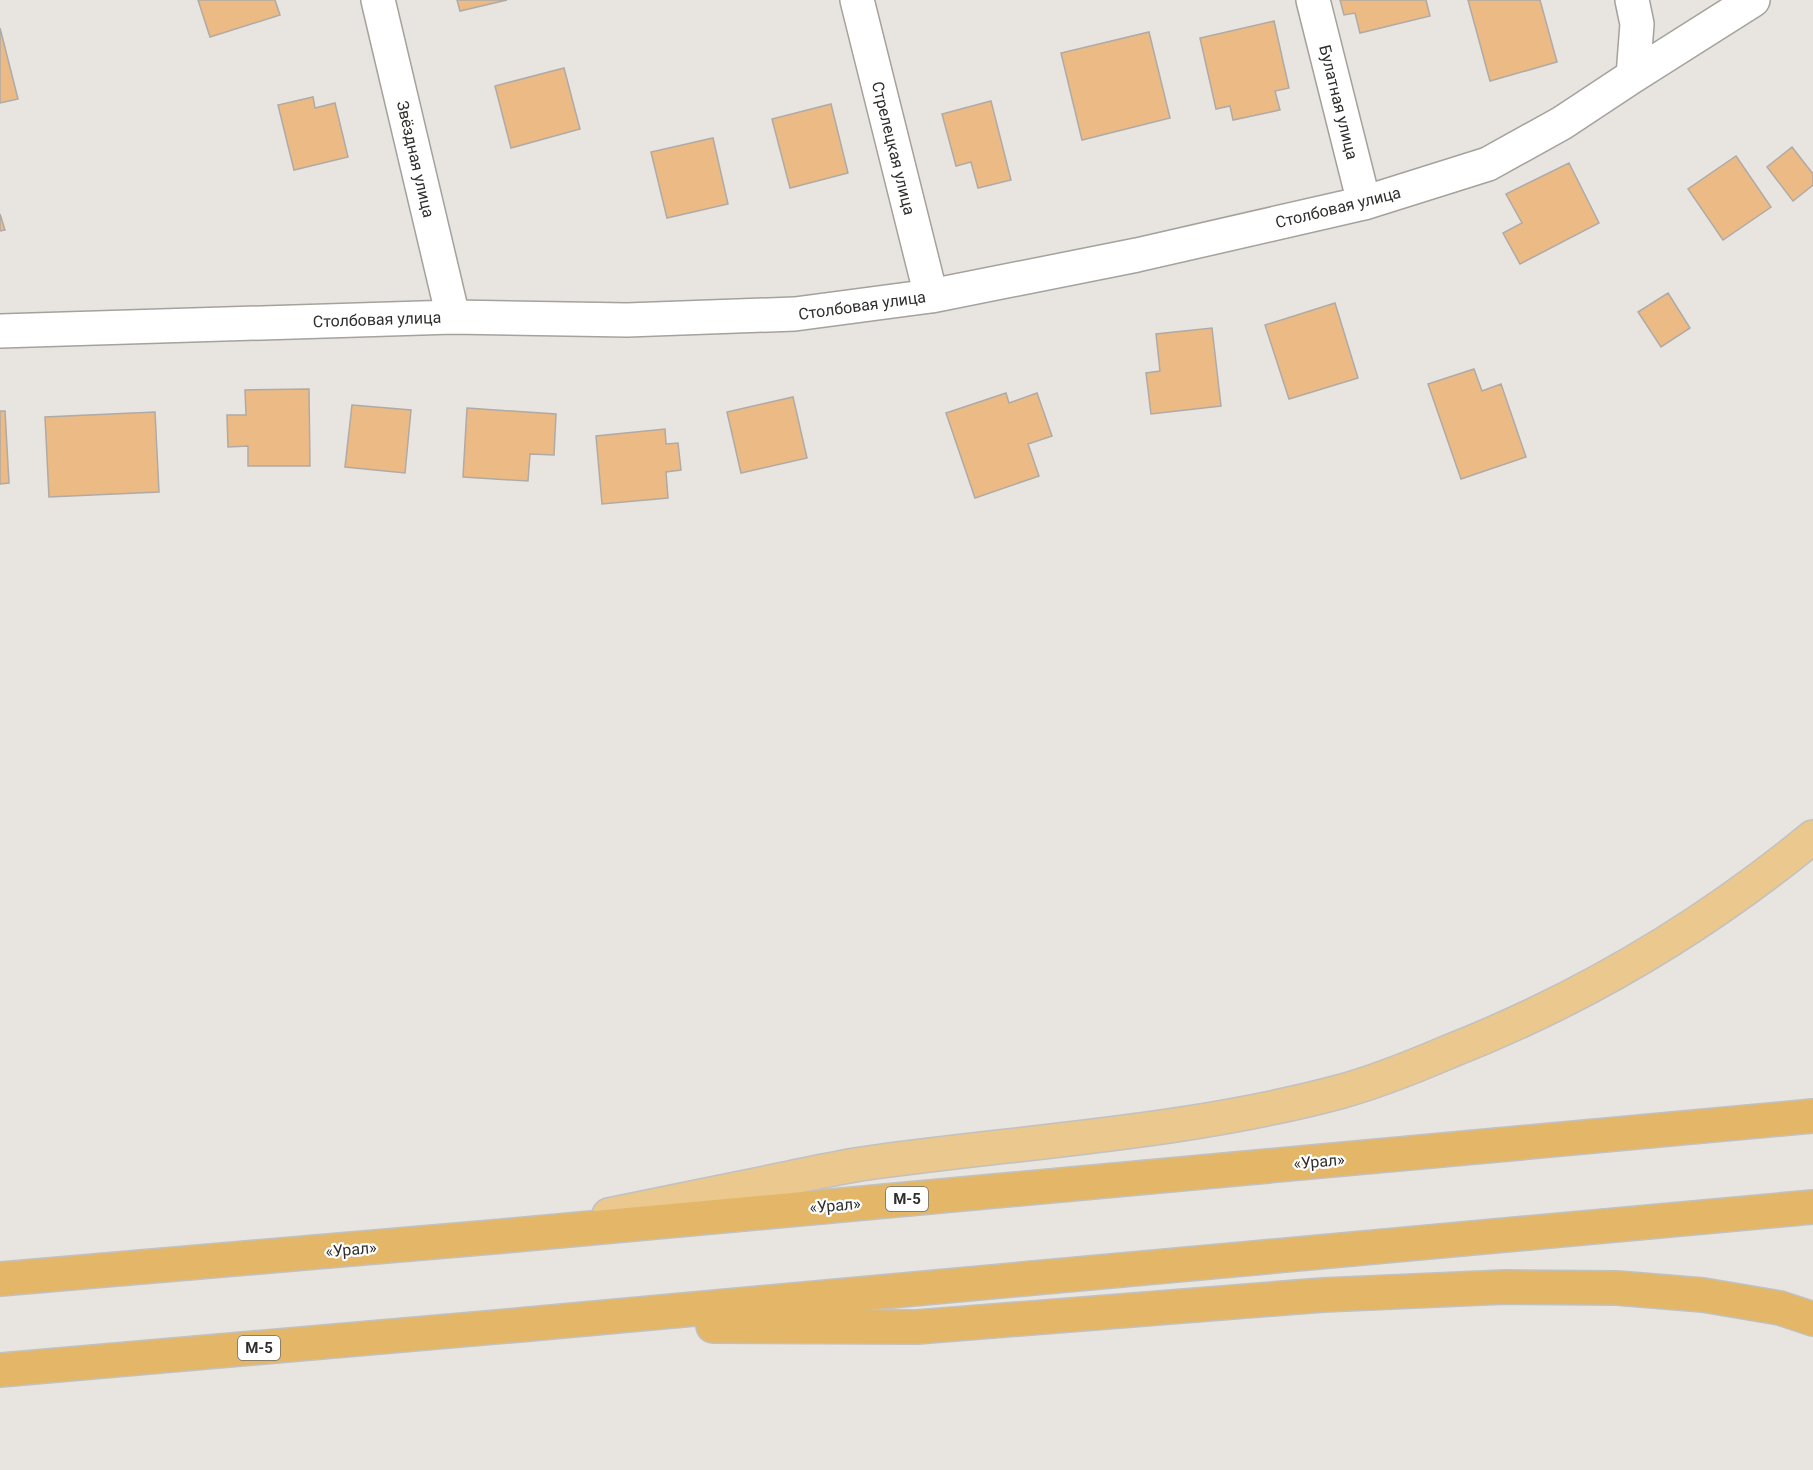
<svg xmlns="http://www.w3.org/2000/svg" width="1813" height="1470" font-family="Roboto,sans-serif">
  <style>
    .building { fill: #ecbb85; stroke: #afaaa6; stroke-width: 1.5 }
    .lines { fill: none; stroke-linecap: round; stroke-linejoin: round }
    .minor-casing { stroke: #a5a19d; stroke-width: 36 }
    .primary-casing { stroke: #c1c1c0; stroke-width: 36 }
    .trunk-casing { stroke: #c1c1c0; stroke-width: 36 }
    .minor { stroke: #fff; stroke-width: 33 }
    .primary { stroke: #eac88e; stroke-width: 33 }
    .trunk { stroke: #e3b668; stroke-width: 33 }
    .labels { text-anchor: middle; stroke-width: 4.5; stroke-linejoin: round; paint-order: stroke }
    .shield { fill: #fff; stroke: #6e6d6c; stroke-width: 1.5 }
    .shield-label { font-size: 15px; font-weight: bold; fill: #302f2d }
    .street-label { font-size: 16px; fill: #302f2d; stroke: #fff }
  </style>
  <rect width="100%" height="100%" fill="#e8e4e0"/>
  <path class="building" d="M198,0H275L280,15L210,37Z
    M457,0H507L460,11Z
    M1340,0H1426L1430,16L1360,33L1355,13L1344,15Z
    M1468,0H1540L1557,62L1490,81Z
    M1274,21L1289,88L1275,91L1280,110L1233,120L1230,106L1216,109L1200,38Z
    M0,28L18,99L0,103Z
    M1149,32L1170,118L1082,140L1061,53Z
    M564,68L580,129L511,148L495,86Z
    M313,97L315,108L335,103L348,157L294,170L278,105Z
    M991,101L1011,180L978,188L971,162L956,166L942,114Z
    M831,104L848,173L790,188L772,119Z
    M713,138L728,204L667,218L651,152Z
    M1792,147L1813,174V185L1793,201L1767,167Z
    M1736,156L1771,207L1723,240L1688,189Z
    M1569,163L1599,223L1520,264L1503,233L1522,223L1506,194Z
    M0,214L5,230L0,231Z
    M1668,293L1690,328L1661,347L1638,312Z
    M1335,303L1358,378L1289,399L1265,325Z
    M1212,328L1221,406L1151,414L1146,373L1160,371L1156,334Z
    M1474,369L1482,391L1501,384L1526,457L1461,479L1428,384Z
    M309,389L310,466H248V446L228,447L227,415H246L245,390Z
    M1006,393L1009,403L1037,393L1052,436L1028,444L1039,476L975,498L946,413Z
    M793,397L807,458L741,473L727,412Z
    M352,405L411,410L405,473L345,467Z
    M467,408L556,414L554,455L530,454L528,481L463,477Z
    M0,411H5L9,483L0,484Z
    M155,412L159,492L49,497L45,417Z
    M665,429L666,444L678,443L681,470L666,472L668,498L602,504L596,436Z"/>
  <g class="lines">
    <defs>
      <path id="minor" d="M378,0L453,317
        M857,0L931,296
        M1313,0L1364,203
        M1633,76L1753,0
        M0,331L453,317L627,320L795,314L931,296L1137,255L1364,203L1488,164L1562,123L1633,76L1637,24L1632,0"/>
      <path id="primary" d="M609,1215C666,1203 723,1192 780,1180C809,1174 839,1167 868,1163C1026,1141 1185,1133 1339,1092C1376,1082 1413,1067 1448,1052C1583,999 1701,929 1813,837"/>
      <path id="trunk" d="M0,1279L504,1236L1813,1116
        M713,1326L917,1327L1323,1295L1505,1287L1617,1288L1703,1295L1780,1308L1813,1319
        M0,1370L519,1325L1813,1207"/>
    </defs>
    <use href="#minor" class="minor-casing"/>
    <use href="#primary" class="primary-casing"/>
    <use href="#trunk" class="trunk-casing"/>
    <use href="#minor" class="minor"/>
    <use href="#primary" class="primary"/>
    <use href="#trunk" class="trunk"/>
  </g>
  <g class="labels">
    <g class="shield">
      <rect x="886" y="1187" width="42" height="24" rx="4.5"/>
      <rect x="238" y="1336" width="42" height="24" rx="4.5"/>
    </g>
    <g class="shield-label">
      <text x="907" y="1204">М-5</text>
      <text x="259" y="1353">М-5</text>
    </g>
    <g class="street-label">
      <text transform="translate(1339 102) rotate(76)" y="6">Булатная улица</text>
      <text transform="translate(894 148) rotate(76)" y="6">Стрелецкая улица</text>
      <text transform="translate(416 159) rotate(77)" y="6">Звёздная улица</text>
      <text transform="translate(1338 207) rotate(-14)" y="6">Столбовая улица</text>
      <text transform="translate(862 305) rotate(-8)" y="6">Столбовая улица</text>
      <text transform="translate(377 319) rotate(-2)" y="6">Столбовая улица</text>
      <text transform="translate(1319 1161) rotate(-5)" y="6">«Урал»</text>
      <text transform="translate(835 1205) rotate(-5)" y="6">«Урал»</text>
      <text transform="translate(351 1249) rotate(-5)" y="6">«Урал»</text>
    </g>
  </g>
</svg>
